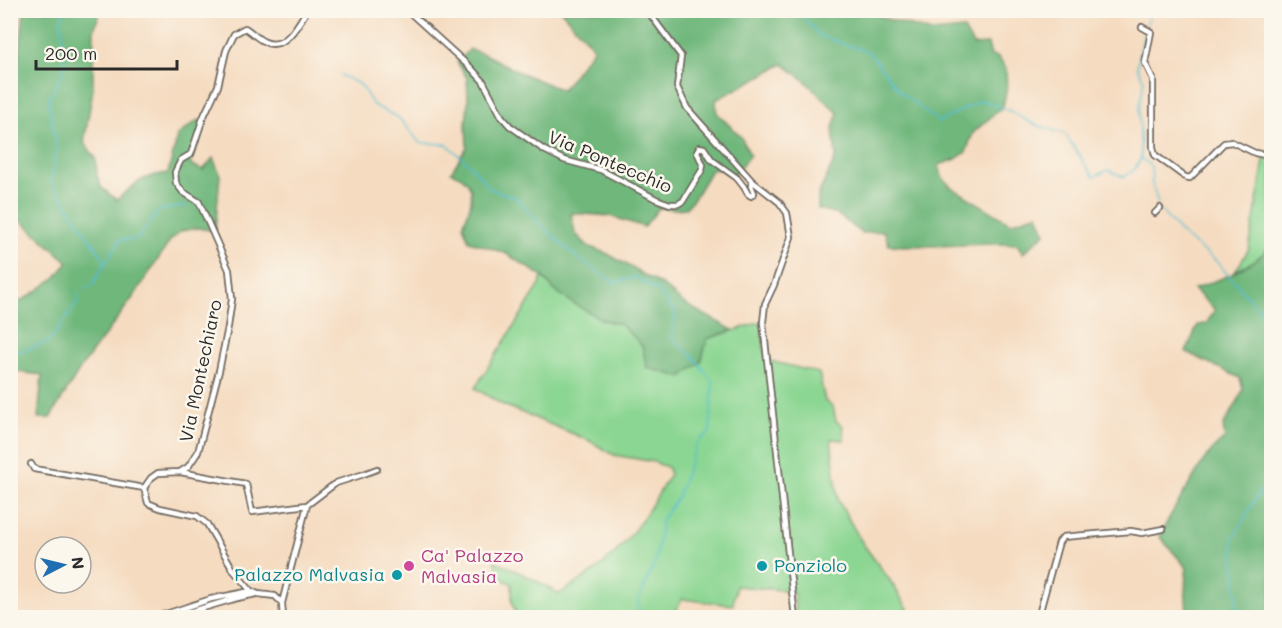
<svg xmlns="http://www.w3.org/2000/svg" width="1282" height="628" font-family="Mali,sans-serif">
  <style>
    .green { fill: #8bd692; stroke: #5b805e; stroke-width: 1.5 }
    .forest { fill: #70b77c; stroke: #4e7154; stroke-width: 1.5 }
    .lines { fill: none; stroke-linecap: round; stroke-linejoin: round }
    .stream { stroke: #53bdd0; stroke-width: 1.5 }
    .street-casing { stroke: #726960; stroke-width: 8 }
    .street { stroke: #fff; stroke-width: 4.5 }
    .hotel-dot { fill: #d1479c; stroke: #fbf7ec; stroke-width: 2 }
    .culture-dot { fill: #0f9aa8; stroke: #fbf7ec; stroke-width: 2 }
    .labels { text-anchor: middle; stroke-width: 5; stroke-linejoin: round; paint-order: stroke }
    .street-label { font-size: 18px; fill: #2b2b2b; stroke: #fbf7ec }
    .hotel-label { font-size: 18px; fill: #b23c85; stroke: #fbf7ec; text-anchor: start }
    .culture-label { font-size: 18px; fill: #0d838f; stroke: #fbf7ec; text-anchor: start }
  </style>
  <rect width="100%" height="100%" fill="#fbf7ec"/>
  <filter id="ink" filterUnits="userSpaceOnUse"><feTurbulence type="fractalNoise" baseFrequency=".0167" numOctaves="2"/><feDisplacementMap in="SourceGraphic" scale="12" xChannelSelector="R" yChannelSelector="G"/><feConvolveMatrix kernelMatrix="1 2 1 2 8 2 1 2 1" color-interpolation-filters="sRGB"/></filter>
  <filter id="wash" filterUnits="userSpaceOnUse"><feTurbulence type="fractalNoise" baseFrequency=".008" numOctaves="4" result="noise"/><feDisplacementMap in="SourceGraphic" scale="24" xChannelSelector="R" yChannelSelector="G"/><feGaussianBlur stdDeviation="1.35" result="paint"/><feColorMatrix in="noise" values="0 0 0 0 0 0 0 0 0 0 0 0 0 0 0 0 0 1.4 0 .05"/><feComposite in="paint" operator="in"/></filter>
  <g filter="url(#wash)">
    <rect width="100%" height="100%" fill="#f5dcc1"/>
    <path class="green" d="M1271,159V247L1254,261L1235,272L1249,249L1264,160Z
      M542,276L554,290L603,320L620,324L635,338L642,346L701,362L707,339L761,322L766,360L819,373L825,401L833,407L836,421L843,426L844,440L831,439L838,500L863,544L889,579L913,617H796L793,591L736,586L733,605L682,599L673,617H517L512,602V584L502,579L494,560L535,580L559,594C578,582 597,571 613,555C636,532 654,502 670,474L667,467L654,462L614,455L588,440L501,404L475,388L540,285Z"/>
    <path class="forest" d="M24,11H100L94,30L93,54V89L84,142L96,159L97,175L101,187L117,200C135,183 142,176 168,173L178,135L198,120L206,123L190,164L203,170L213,158L220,175L215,231L198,228L181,231L170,241L134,296L80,369L50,418H38L42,375L11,371V307L34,293L56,277L68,262L11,212V137L16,135L15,97Z
      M561,11H882L881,17L932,32L964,29L973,45L988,44L991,56L998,57L1006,69L1007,88L1003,106L973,133L966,152L956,159L939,165L942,177L951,187L1010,223L1038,214L1045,233L1023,253L1017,244C974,243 932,248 889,245L884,231L862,233L837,214L818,209V195L836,157L833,128L838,113L803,79L783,64L716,100L717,113L741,137L750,155L733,176L720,169L711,170L695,197L686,208L674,209L659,208L644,227L610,216L571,213L575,233L588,246L608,254L665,287L683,303L733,330L707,339L701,362L681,377L647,368L642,346L635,338L620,324L603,320L576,305L554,290L542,276L505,253L469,241L463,225C469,211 478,191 464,179C461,176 455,174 451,172L467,147L466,125L468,101L467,78L457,62L470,49L484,54L521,73L562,90L594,48Z
      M1271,247V617H1187C1187,601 1183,584 1187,568L1160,537C1166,521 1176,506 1185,491C1199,469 1203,456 1225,438L1223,426L1237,403L1243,389L1240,378L1186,352L1198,325L1206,324L1215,310L1194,289L1230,275L1254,261Z"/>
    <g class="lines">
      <path class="stream" d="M65,10L61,19L65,67L48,101L57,147L51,182L106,262L93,284L84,289
        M797,10L820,36L869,52L900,92L939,122L982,100L1012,112L1033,124L1065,134L1094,177L1108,170L1124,177L1134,170L1141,158
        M1147,23L1151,10
        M340,75L361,85L373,105L399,118L420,143L447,144L475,170L490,189L517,198L538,222L576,257L615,283L635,277L658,291L675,312L672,339L692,355L713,382L710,432L697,443L677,498L662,519L655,563L638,601L639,611L636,618
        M1141,158L1139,110L1144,80L1137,67L1144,32
        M1142,159L1151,166L1152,183L1158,204
        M1161,211L1185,237L1215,260L1259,309L1272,340
        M106,262L120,240L137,239L160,210L186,206
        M10,354L28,349L50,341L78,301L77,294
        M1238,618L1233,539L1257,496L1272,473"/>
    </g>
  </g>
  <g filter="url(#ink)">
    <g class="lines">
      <defs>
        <path id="street" d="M407,10L471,68L483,81L502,117L510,126L544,150L564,160L601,170L656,199L670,204H678L683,201L702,170L703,165L697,152L699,147L704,148L712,160L737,178L744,187L748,194L751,196L754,193L751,186L752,181
          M647,10L681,56L677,87L687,108L752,181L779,202L787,213L791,237L774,285L765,304L763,322L795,618
          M1142,27L1151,32L1145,63L1153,79V147L1155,155L1185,177L1190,178L1224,143L1232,142L1255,153L1265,155L1272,161
          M1155,213L1160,208
          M31,464L34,469L144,488
          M180,472L246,484L252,512L307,505L336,483L361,475L377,469
          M282,603L307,505
          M154,618L211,599L251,591
          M169,618L237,598L256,594
          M283,618L282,603L275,596L258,594L251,591L234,571L207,524L197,516L160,508L148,503L144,488L151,478L158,473L180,472L188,467L198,452L219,371L228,327L232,299L229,270L199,202L183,192L176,183L175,172L181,160L191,154L203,118L218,86L226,51L234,34L245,28C252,32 257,39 265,42C285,51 298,25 307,10
          M1038,618L1059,542L1063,537L1131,531L1142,533L1163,529"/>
      </defs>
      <use href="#street" class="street-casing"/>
      <use href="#street" class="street"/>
    </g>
  </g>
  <circle class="hotel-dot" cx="409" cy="566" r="6"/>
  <g class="culture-dot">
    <circle cx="762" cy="566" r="6"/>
    <circle cx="397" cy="575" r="6"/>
  </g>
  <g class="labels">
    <g class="street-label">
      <text transform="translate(610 162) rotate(23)" y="6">Via Pontecchio</text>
      <text transform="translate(201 371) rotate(-78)" y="6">Via Montechiaro</text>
    </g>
    <g class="hotel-label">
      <text x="421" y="562">Ca' Palazzo<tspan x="421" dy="21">Malvasia</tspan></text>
    </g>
    <g class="culture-label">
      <text x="774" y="572">Ponziolo</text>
      <text x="385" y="581" text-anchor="end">Palazzo Malvasia</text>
    </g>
  </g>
  <rect width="1282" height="628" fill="none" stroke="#fbf7ec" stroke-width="36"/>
  <g transform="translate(63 565) rotate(83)"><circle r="28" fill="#fbf7ec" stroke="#a8a59f" stroke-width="1.5"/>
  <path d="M0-4.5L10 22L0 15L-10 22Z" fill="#1f6fb2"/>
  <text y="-9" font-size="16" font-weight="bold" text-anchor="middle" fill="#2b2b2b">N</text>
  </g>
  <path d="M36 60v9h141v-9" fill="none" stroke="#2b2b2b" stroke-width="3"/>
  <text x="45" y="60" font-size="18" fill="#2b2b2b" stroke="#fbf7ec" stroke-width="4.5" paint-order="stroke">200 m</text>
</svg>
